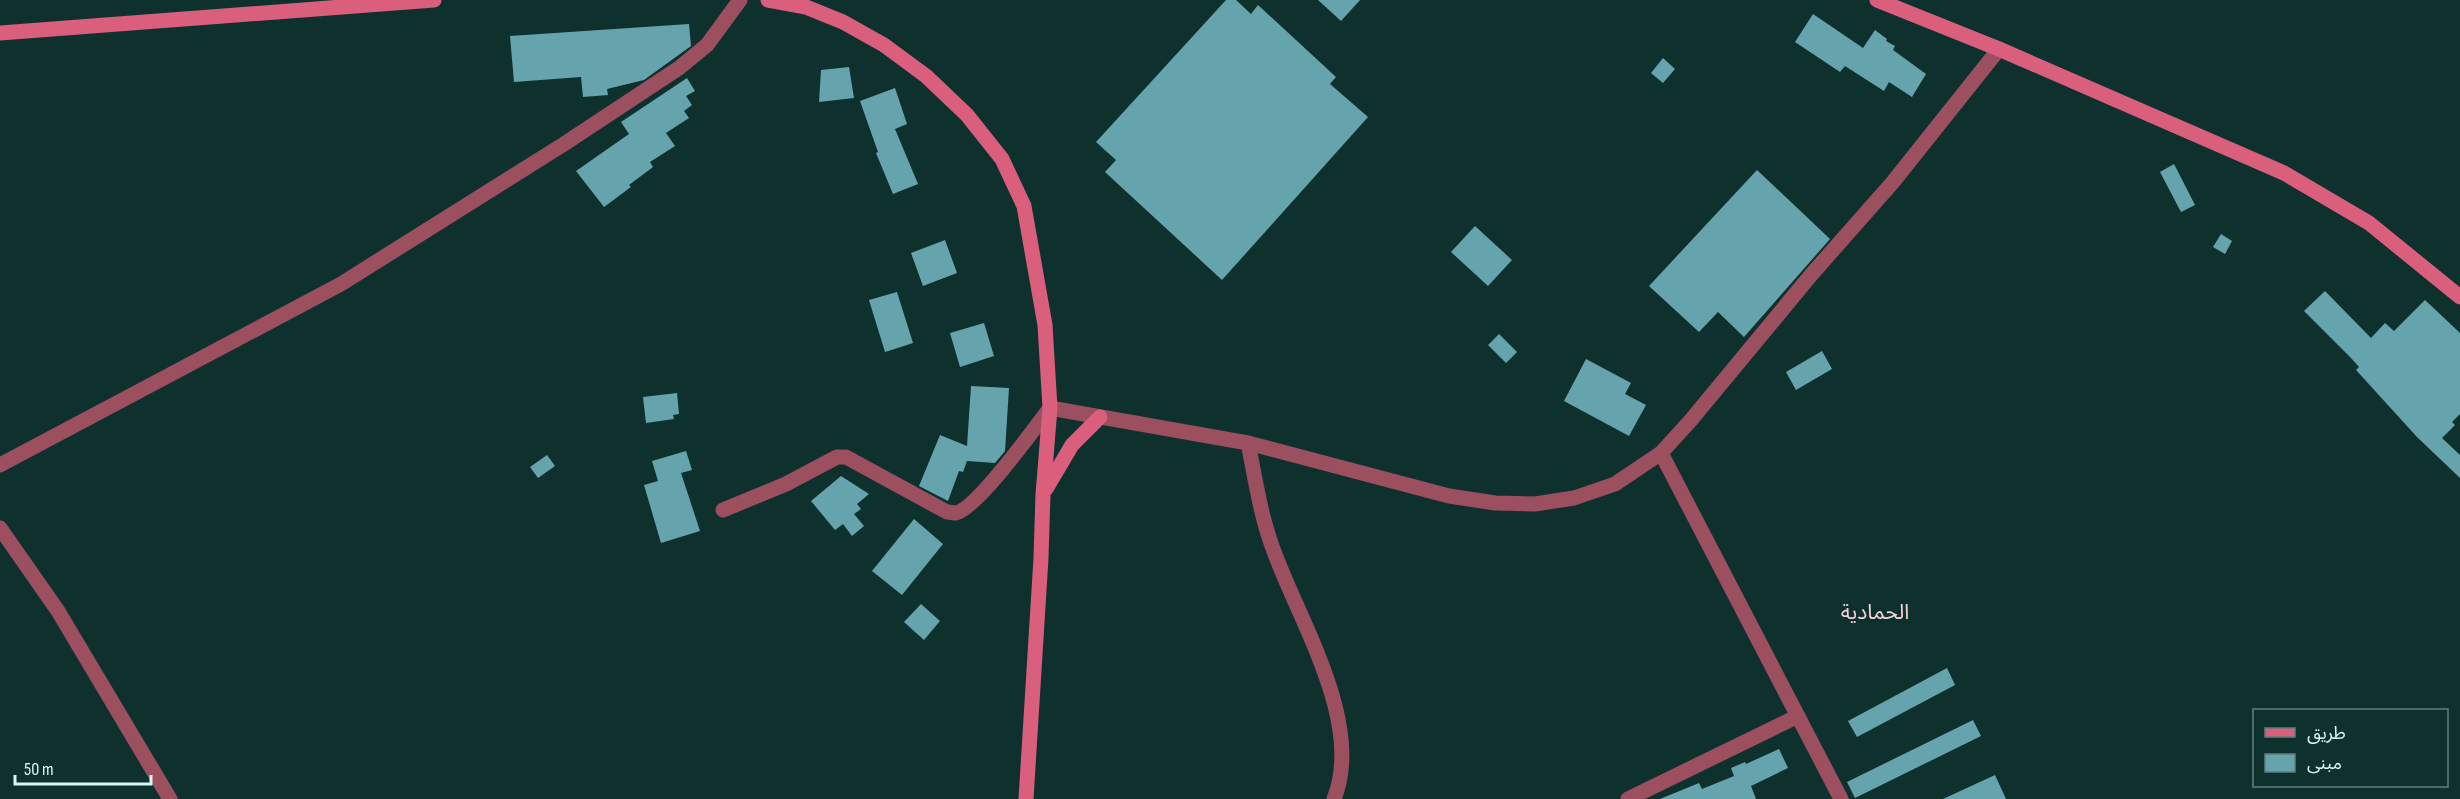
<svg xmlns="http://www.w3.org/2000/svg" width="2460" height="799" font-family="'Sofia Sans Condensed','Noto Sans Arabic',sans-serif">
  <style>
    .building { fill: #66a4ad }
    .lines { fill: none; stroke-linecap: round; stroke-linejoin: round }
    .street { stroke: #9b4f5f; stroke-width: 15 }
    .secondary { stroke: #d95f7c; stroke-width: 15 }
    .labels { text-anchor: middle; stroke-width: 6; stroke-linejoin: round; paint-order: stroke }
    .quarter-label { font-size: 21px; fill: #f5d2d7; stroke: #0f312e }
  </style>
  <rect width="100%" height="100%" fill="#0f312e"/>
  <path class="building" d="M1226,0H1236L1251,14L1258,5L1336,77L1330,84L1368,117L1222,280L1105,172L1116,160L1096,142Z
    M1318,0H1360L1341,21Z
    M1813,14L1863,48L1875,30L1887,39L1886,41L1895,46L1893,50L1926,74L1912,97L1889,82L1884,91L1845,66L1840,72L1795,42Z
    M689,24L691,46L644,80L607,89L608,95L583,97L581,77L514,82L510,36Z
    M1663,58L1675,69L1663,83L1651,73Z
    M849,67L854,98L819,102L821,70Z
    M687,78L695,91L686,96L692,105L684,111L689,118L666,133L675,146L650,162L653,167L629,185L631,187L604,207L576,171L629,134L621,122Z
    M895,88L907,124L895,129L918,184L893,194L876,153L878,152L860,101Z
    M2174,164L2195,205L2181,212L2160,172Z
    M1757,170L1830,239L1744,337L1718,312L1699,332L1649,286Z
    M1475,226L1512,260L1488,286L1451,252Z
    M2221,234L2232,241L2225,254L2213,247Z
    M945,240L957,273L923,286L911,253Z
    M2325,291L2371,338L2385,323L2394,331L2425,300L2460,333V414L2452,422L2455,425L2442,438L2460,455V478L2417,437L2356,370L2359,367L2351,358L2304,311Z
    M897,292L913,343L885,352L869,300Z
    M984,323L994,356L960,367L950,333Z
    M1499,334L1517,352L1506,363L1488,345Z
    M1822,351L1832,369L1796,390L1786,372Z
    M1586,359L1631,383L1625,394L1646,405L1629,436L1564,401Z
    M971,386L1009,388L1005,451L995,463L967,461L963,472L959,471L948,501L919,486L940,435L967,446Z
    M677,393L679,414L673,415L674,419L646,423L643,397Z
    M686,451L692,470L681,473L700,531L661,543L644,485L658,481L652,461Z
    M547,455L555,466L538,478L530,467Z
    M841,476L869,494L857,504L861,509L854,514L864,526L852,536L843,524L835,530L811,501Z
    M914,519L943,544L902,595L872,571Z
    M921,604L940,621L924,640L904,622Z
    M1947,668L1955,685L1857,737L1848,721Z
    M1973,720L1981,736L1855,798L1847,782Z
    M1779,749L1788,768L1751,786L1756,799H1660L1699,783L1702,789L1734,776L1731,768L1745,762L1746,764Z
    M1995,775L2006,799H1943Z"/>
  <g class="lines">
    <path class="street" d="M1248,443C1255,477 1260,513 1272,546C1297,618 1365,722 1334,799
      M1661,453L1841,799
      M0,465L341,284L564,144L679,68L707,45L740,0
      M723,510L786,484L837,457H846L947,512C950,512 953,513 956,513C977,508 1035,428 1050,408L1248,443L1449,496L1495,503L1535,504L1574,498L1615,484L1661,453L1691,420L1811,275L1893,182L1999,49
      M0,528L58,611L170,799
      M1628,799L1798,716"/>
    <path class="secondary" d="M768,0L806,7L843,22L884,45L926,76L967,115L1002,159L1024,206L1045,325L1050,408L1043,494L1041,558L1026,799
      M1877,0L1999,49L2284,173L2369,223L2460,297
      M0,33L434,0
      M1046,489L1072,445L1100,417"/>
  </g>
  <g class="labels">
    <g class="quarter-label">
      <text x="1875" y="619">الحمادية</text>
    </g>
  </g>
  <rect x="2253" y="709" width="195" height="78" fill="#0f312e" stroke="#5f807d" stroke-width="1.5"/>
  <rect x="2265" y="728" width="30" height="9" fill="#d95f7c" stroke="#5f807d" stroke-width="1.5"/>
  <text x="2307" y="739" font-size="18" fill="#d8f7f3">طريق</text>
  <rect x="2265" y="754" width="30" height="18" fill="#66a4ad" stroke="#5f807d" stroke-width="1.5"/>
  <text x="2307" y="769" font-size="18" fill="#d8f7f3">مبنى</text>
  <path d="M15 775v9h136v-9" fill="none" stroke="#d8f7f3" stroke-width="3"/>
  <text x="24" y="775" font-size="18" fill="#d8f7f3" stroke="#0f312e" stroke-width="4.5" paint-order="stroke">50 m</text>
</svg>
